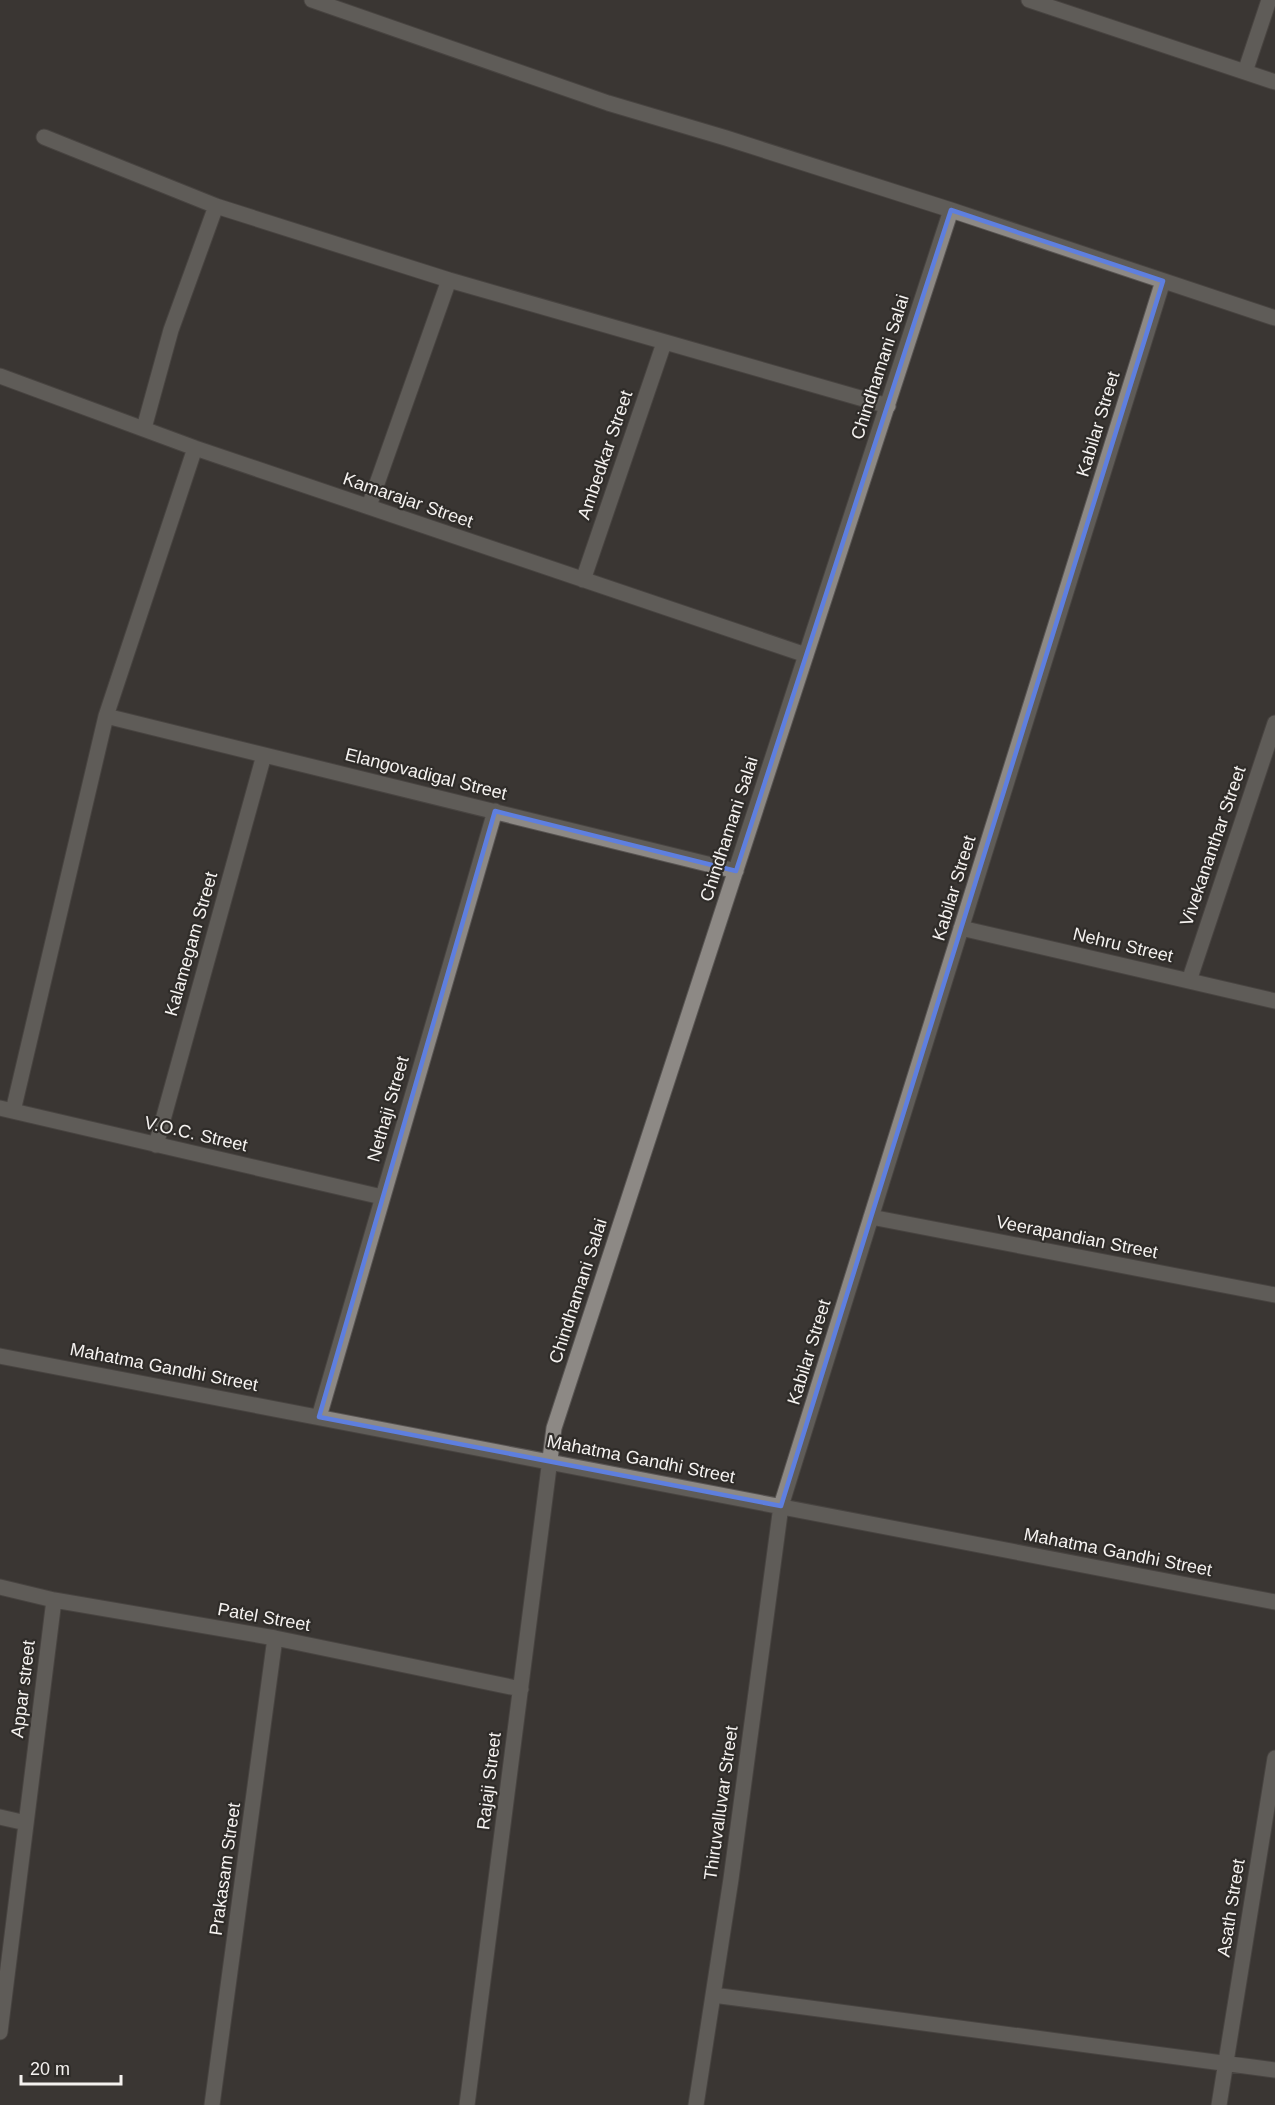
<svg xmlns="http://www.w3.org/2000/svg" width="1275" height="2105" font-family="Arial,sans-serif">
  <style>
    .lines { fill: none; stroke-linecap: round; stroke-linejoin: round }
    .street-casing { stroke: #585452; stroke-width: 17 }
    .street { stroke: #8d8985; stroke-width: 15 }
    .marked { fill: none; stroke: #5e7fdf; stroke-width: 4.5; stroke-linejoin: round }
    .labels { text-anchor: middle; stroke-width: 4.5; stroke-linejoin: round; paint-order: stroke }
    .street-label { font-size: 18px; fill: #f5f2f0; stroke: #2f2c29 }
  </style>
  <rect width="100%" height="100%" fill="#3a3633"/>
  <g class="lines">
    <defs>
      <path id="street" d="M312,0L608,103L726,138L951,210L1275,318
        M1029,0L1275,82
        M1245,72L1269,0
        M44,137L216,206L449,280L888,406
        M0,376L195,448L806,655
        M144,428L171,330L216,206
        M369,506L449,280
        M583,580L664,343
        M106,716L736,871
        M961,928L1275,1001
        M1189,981L1275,723
        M0,1108L382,1197
        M13,1111L106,716L195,448
        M156,1145L264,755
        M871,1217L1275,1295
        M0,1356L1275,1602
        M319,1417L495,811
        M0,1587L54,1600L275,1638L521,1689
        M0,1817L26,1823
        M713,1995L1275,2070
        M0,2032L54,1600
        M212,2105L275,1638
        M467,2105L554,1428L951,210
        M696,2105L731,1879L781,1506L1163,281
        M1219,2105L1275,1758"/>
    </defs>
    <use href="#street" class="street-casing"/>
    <use href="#street" class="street"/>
  </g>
  <path d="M0 0H1275V2105H0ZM951,210L1163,281L781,1506L319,1417L495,811L736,871Z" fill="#3a3633" fill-opacity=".55" fill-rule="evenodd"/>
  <path class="marked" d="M951,210L1163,281L781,1506L319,1417L495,811L736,871Z"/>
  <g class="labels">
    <g class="street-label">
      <text transform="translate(880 367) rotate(-72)" y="6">Chindhamani Salai</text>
      <text transform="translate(1098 424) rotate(-73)" y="6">Kabilar Street</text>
      <text transform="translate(605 455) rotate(-71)" y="6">Ambedkar Street</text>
      <text transform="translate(408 500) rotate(19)" y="6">Kamarajar Street</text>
      <text transform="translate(426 774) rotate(14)" y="6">Elangovadigal Street</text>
      <text transform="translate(729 829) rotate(-72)" y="6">Chindhamani Salai</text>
      <text transform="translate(1213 846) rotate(-71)" y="6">Vivekananthar Street</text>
      <text transform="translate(954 888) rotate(-73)" y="6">Kabilar Street</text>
      <text transform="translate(191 944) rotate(-74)" y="6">Kalamegam Street</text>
      <text transform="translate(1123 945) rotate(13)" y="6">Nehru Street</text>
      <text transform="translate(388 1109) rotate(-74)" y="6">Nethaji Street</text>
      <text transform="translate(196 1134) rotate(13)" y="6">V.O.C. Street</text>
      <text transform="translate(1077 1237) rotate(11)" y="6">Veerapandian Street</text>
      <text transform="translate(578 1291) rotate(-72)" y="6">Chindhamani Salai</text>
      <text transform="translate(809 1352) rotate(-73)" y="6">Kabilar Street</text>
      <text transform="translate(164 1367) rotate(11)" y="6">Mahatma Gandhi Street</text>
      <text transform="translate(641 1459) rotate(11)" y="6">Mahatma Gandhi Street</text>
      <text transform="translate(1118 1552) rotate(11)" y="6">Mahatma Gandhi Street</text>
      <text transform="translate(264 1617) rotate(10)" y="6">Patel Street</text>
      <text transform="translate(23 1689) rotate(-83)" y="6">Appar street</text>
      <text transform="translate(489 1781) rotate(-83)" y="6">Rajaji Street</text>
      <text transform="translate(721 1803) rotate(-82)" y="6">Thiruvalluvar Street</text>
      <text transform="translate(225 1869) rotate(-82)" y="6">Prakasam Street</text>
      <text transform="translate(1231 1908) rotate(-81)" y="6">Asath Street</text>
    </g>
  </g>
  <path d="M21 2075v9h100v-9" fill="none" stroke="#f5f2f0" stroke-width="3"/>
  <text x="30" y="2075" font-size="18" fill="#f5f2f0" stroke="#2f2c29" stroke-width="4.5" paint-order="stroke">20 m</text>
</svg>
